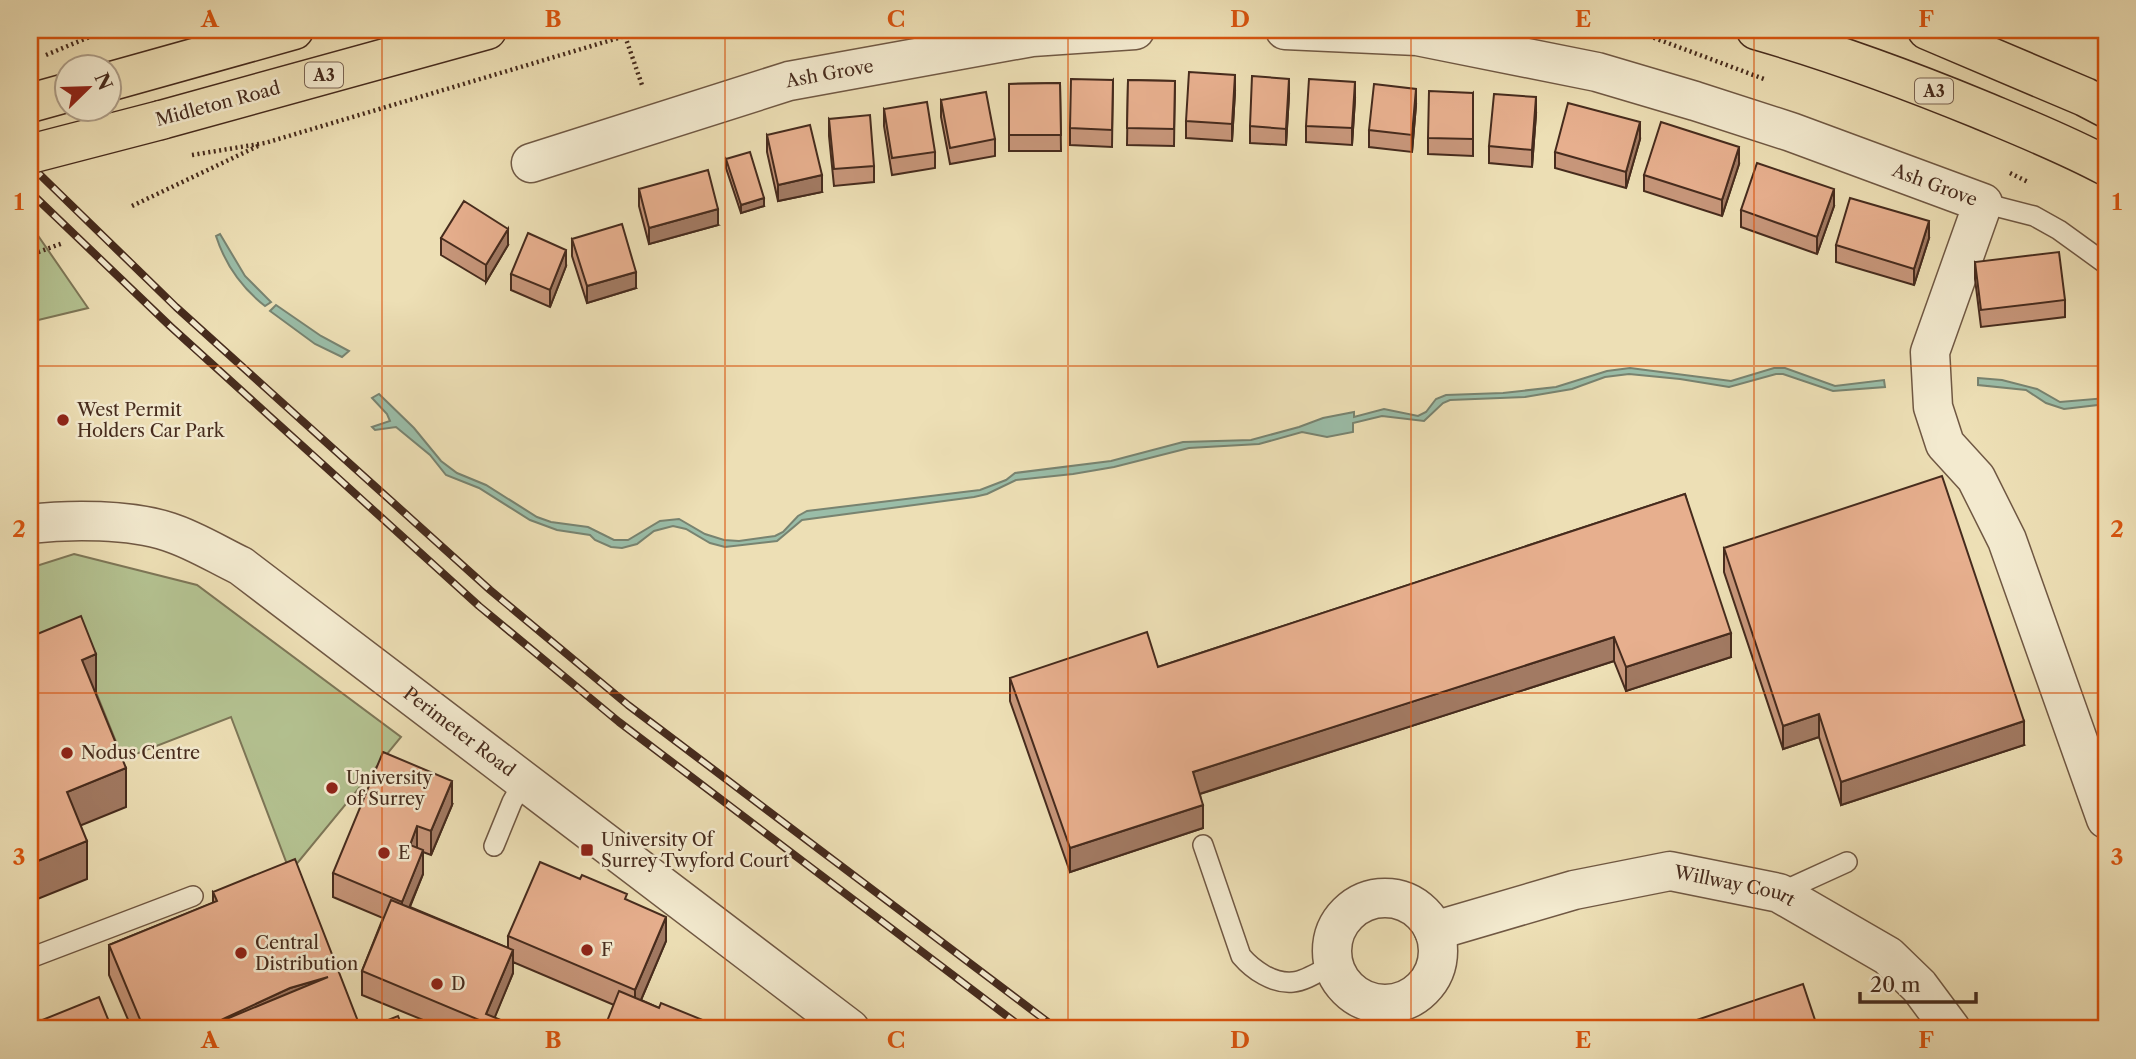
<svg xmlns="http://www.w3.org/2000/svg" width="2136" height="1059" font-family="'Libre Caslon Text',serif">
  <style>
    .green { fill: #b4c291; stroke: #7d7657; stroke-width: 2 }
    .water { fill: #9abda8; stroke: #788370; stroke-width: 2 }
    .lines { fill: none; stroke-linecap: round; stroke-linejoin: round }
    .lane-casing { stroke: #705843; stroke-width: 22 }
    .street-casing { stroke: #705843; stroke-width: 41 }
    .highway-casing { stroke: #462b1d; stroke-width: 41 }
    .path { stroke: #462b1d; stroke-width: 4.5; stroke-dasharray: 2 3.5; stroke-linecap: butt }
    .lane { stroke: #f3eacf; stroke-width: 19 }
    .street { stroke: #f3eacf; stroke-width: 38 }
    .highway { stroke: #eddfb5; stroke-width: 38 }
    .rail-casing { stroke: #462b1d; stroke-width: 8 }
    .rail { stroke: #f3eacf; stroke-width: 5; stroke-dasharray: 16; stroke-linecap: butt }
    .highway-bridge-casing { stroke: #462b1d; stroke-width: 41; stroke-linecap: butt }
    .highway-bridge { stroke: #eddfb5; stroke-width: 38 }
    .wall { fill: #c7967a; stroke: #462b1d; stroke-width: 2 }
    .shaded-wall { fill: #a27a63; stroke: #462b1d; stroke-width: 2 }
    .building { fill: #e7af8e; stroke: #462b1d; stroke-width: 2; fill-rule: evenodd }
    .grid { fill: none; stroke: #d8540e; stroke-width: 2; stroke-opacity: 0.55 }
    .poi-dot { fill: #8f2418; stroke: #f3eacf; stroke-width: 2.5 }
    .labels { text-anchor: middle; stroke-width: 5; stroke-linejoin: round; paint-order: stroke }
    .shield { fill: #f3eacf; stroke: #7a6452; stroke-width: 2 }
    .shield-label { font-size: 16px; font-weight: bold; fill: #462b1d }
    .street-label { font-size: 18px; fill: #462b1d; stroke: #f3eacf }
    .poi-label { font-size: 18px; fill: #462b1d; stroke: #f3eacf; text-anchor: start }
    .neatline { fill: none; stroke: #d8540e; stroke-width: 2.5 }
    .grid-label { font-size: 23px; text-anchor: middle; font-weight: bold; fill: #d8540e }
  </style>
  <rect width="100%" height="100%" fill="#eddfb5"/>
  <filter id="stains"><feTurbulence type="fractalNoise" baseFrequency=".00286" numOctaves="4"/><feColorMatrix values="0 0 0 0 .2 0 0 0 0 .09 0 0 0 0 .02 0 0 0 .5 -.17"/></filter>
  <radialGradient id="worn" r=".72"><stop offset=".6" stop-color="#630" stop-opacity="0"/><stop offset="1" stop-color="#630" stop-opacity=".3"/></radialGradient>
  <path class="green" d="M30,224L88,308L30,322Z
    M74,554L197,585L401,737L290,872L231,717L123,759L81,655L30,675V568Z"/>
  <path class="water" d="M220,234L245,276L271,302L265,306C242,288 225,264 216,236Z
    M276,305L321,336L349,351L342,357L315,344L270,311Z
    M1630,368L1731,381L1774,368H1785L1835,386L1884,380L1885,387L1833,391L1783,374H1776L1729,387L1680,379L1629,374L1605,377L1572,389L1525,397L1450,400L1443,403L1424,421L1382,416L1353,423V432L1327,437L1302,432L1259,444L1189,448L1114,467L1073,474L1016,480L987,494L974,497L802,520L777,541L725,547L710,543L686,529L673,526L654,531L637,544L622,548L611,547L595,540L590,535L557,530L530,520L479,488L446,475L430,455L396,427L375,430L372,427L390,421L387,414L372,398L379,394L414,428L441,461L457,473L486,485L537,517L551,522L588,527L614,540H628L660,521L679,519L705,534L724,540L739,541L775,536L783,532L798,516L807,511L980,490L1006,480L1015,473L1111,461L1183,442L1251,440L1299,427L1323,418L1354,412V417L1384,409L1418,416L1426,412L1436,399L1446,395L1503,393L1556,387L1607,371Z
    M1978,378L2002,380L2037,389L2060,402L2106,398V404L2064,409L2046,403L2026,390L1978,385Z"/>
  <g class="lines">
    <defs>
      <path id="lane" d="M1983,203L2034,216L2059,230L2106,264
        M1203,845L1241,956C1253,970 1273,984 1293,982C1306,981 1323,969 1334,964
        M494,846L512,802L524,781
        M1779,893L1847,862
        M30,958L193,896"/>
      <g id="street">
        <path id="s1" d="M1285,30L1417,36L1597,72L1695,101L1791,132L1983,203L1930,352L1933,407L1945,444L1976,478L2007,540L2106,819"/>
        <path id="s2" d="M531,163L789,81L1032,37L1135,30"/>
        <path id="s3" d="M30,524C70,519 130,519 169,532C194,540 218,555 241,566L850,1029"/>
        <circle cx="1385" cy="951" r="53"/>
        <path id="s4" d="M1434,931L1574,890L1670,871L1779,893L1888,956L1919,986L1951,1029"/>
      </g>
      <path id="highway" d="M1756,30C1832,52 1906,79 1979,109C2022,127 2065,144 2106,166
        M1927,30L2085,97L2106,108
        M108,82L294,30
        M161,120L487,30"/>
    </defs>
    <use href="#lane" class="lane-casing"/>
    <use href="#street" class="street-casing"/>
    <use href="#highway" class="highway-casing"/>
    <path class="path" d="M1633,30L1764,79
      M30,36L49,30
      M625,36L643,88
      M46,55L94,35L98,30
      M192,155L265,143L625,36L653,30
      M2010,173L2028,182
      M132,206L258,146
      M33,254L63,243"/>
    <use href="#lane" class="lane"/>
    <use href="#street" class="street"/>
    <use href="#highway" class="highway"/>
    <defs>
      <path id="rail" d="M30,165L176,307L490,590L628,705L1057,1029
        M30,192L170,326L479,606L619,722L1024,1029"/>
    </defs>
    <use href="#rail" class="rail-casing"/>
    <use href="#rail" class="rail"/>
    <defs>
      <path id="highway-bridge" d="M30,103L66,93
        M30,154L161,120"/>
    </defs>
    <use href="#highway-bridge" class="highway-bridge-casing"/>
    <use href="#highway-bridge" class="highway-bridge"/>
  </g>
  <path class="wall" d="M1113,80L1112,147L1070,145V128Z
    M1128,80L1175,81L1174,146L1127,145Z
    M1060,83L1061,151H1009V84Z
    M1235,92L1232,141L1186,138V121Z
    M1473,93V156L1428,154V138Z
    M1289,95L1286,145L1250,143V126Z
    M1355,99L1352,145L1306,142V126Z
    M941,100L995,139V156L950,164L941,117Z
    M1416,105L1412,152L1369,147V130Z
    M884,109L935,152V168L892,175L884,126Z
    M1536,114L1532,167L1489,163V146Z
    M829,119L874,166V182L834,186L829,136Z
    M767,135L822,192L778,201L767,152Z
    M1640,139L1626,188L1555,168V152Z
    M726,159L764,206L741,213L726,168Z
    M1739,164L1722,216L1644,191V175Z
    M639,189L718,225L649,244L639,206Z
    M1834,206L1817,254L1741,227V210Z
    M441,238L508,245L486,282L441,255Z
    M1929,238L1914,285L1836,262V245Z
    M572,239L636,288L587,303L572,256Z
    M1975,262L2065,300V317L1981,327L1975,279Z
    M566,266L550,307L511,290V274Z
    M1685,494L1731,657L1626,691L1614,661L1200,794L1203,828L1070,872L1010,701V678L1158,667Z
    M1724,548L2024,745L1841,805L1819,737L1783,749L1724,572Z
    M452,805L431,855L423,852V874L410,907L508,948V936L627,900L666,941L641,1000L659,1008L705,1021L614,1005L513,962V973L494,1018L523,1029H445L362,995V971L383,918L333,897V873Z
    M213,892L361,1029H132L109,975V945L213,903Z"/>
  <path class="shaded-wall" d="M1235,75V92L1232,141V124Z
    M1289,79V95L1286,145V129Z
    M1355,82V99L1352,145V128Z
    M1416,89V105L1412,152V135Z
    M1536,97V114L1532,167V150Z
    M1640,122V139L1626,188V172Z
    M1739,147V164L1722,216V200Z
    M822,175V192L778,201V185Z
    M1834,189V206L1817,254V237Z
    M764,198V206L741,213V205Z
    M718,209V225L649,244V228Z
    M1929,221V238L1914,285V269Z
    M508,229V245L486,282V265Z
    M566,250V266L550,307V290Z
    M636,272V288L587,303V286Z
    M1731,633V657L1626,691V667Z
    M1614,637V661L1193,796V772Z
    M96,654V693L82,699V660Z
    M1819,714V737L1783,749V726Z
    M2024,721V745L1841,805V782Z
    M126,768V807L67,831V792Z
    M452,781V805L431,855V831Z
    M1203,805V828L1070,872V848Z
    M417,826V850L410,845Z
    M87,841V879L30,902V864Z
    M423,850V874L402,925V902Z
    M666,917V941L635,1014V990Z
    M513,950V973L490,1029L486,1014Z
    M328,977L223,1029V1019L290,988Z"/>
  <path class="building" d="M1189,72L1235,75L1232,124L1186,121Z
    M1252,76L1289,79L1286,129L1250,126Z
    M1071,79L1113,80L1112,130L1070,128Z
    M1309,79L1355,82L1352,128L1306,126Z
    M1128,80L1175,81L1174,129L1127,128Z
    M1060,83L1061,135H1009V84Z
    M1374,84L1416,89L1412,135L1369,130Z
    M1429,91L1473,93V139L1428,138Z
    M986,92L995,139L950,148L941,100Z
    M1494,94L1536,97L1532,150L1489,146Z
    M927,102L935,152L892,158L884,109Z
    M1568,103L1640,122L1626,172L1555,152Z
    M870,115L874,166L834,169L829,119Z
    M1661,122L1739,147L1722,200L1644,175Z
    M810,125L822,175L778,185L767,135Z
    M750,152L764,198L741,205L726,159Z
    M1757,163L1834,189L1817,237L1741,210Z
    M708,170L718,209L649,228L639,189Z
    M1850,198L1929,221L1914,269L1836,245Z
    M464,201L508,229L486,265L441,238Z
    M622,224L636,272L587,286L572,239Z
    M528,233L566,250L550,290L511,274Z
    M2059,252L2065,300L1981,310L1975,262Z
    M1942,476L2024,721L1841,782L1819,714L1783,726L1724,548Z
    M1685,494L1731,633L1626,667L1614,637L1193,772L1203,805L1070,848L1010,678L1147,632L1158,667Z
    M81,616L96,654L82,660L126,768L67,792L87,841L30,864V637Z
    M383,752L452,781L431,831L417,826L410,845L423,850L402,902L333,873Z
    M295,859L361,1029H144L109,945L217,901L213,892ZM328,977L224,1020L223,1019L290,988Z
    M540,862L580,879L582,875L627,894L625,899L666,917L635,990L508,936Z
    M391,900L513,950L486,1014L523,1029H481L484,1022L362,971Z
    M1803,984L1818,1029H1683L1682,1025Z
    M619,991L659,1008L661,1003L705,1021L703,1025L712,1029H604Z
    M99,997L112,1029H30V1025Z
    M398,1016L403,1029H366Z"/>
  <path class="grid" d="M382,30V1029M725,30V1029M1068,30V1029M1411,30V1029M1754,30V1029M30,366H2106M30,693H2106"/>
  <g class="poi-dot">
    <circle cx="63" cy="420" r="7"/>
    <circle cx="67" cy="753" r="7"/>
    <circle cx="332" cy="788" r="7"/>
    <rect x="580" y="843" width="14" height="14" rx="3.5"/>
    <circle cx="384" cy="853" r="7"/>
    <circle cx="587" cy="950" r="7"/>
    <circle cx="241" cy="953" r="7"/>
    <circle cx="437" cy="984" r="7"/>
  </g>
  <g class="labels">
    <g class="shield">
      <rect x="305" y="62.5" width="38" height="25" rx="5"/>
      <rect x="1915" y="78.5" width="38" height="25" rx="5"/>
    </g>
    <g class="shield-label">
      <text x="324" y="81">A3</text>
      <text x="1934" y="97">A3</text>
    </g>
    <g class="street-label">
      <text dy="6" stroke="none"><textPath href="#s2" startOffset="312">Ash Grove</textPath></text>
      <text transform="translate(218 104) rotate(-15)" y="6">Midleton Road</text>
      <text dy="6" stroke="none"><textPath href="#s1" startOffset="672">Ash Grove</textPath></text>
      <text dy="6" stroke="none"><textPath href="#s3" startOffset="494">Perimeter Road</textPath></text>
      <text dy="6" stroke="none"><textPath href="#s4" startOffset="310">Willway Court</textPath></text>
    </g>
    <g class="poi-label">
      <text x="77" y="416">West Permit<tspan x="77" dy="21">Holders Car Park</tspan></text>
      <text x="81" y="759">Nodus Centre</text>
      <text x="346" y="784">University<tspan x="346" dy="21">of Surrey</tspan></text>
      <text x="601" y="846">University Of<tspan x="601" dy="21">Surrey Twyford Court</tspan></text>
      <text x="398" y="859">E</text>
      <text x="255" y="949">Central<tspan x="255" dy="21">Distribution</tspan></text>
      <text x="601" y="956">F</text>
      <text x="451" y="990">D</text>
    </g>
  </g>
  <rect width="2136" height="1059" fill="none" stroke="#eddfb5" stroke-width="77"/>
  <g transform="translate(88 88) rotate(67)"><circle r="33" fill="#f3eacf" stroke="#ae9e88" stroke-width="2"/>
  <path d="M0-5L12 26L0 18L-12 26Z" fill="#8f2418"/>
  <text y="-10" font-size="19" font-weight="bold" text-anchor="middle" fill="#462b1d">N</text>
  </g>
  <path d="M1860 992v10h116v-10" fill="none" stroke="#462b1d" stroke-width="3.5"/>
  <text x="1870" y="992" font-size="21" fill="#462b1d" stroke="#f3eacf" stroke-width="5" paint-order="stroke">20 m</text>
  <rect x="38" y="38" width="2060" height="982" class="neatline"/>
  <g class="grid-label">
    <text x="210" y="27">A</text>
    <text x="553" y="27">B</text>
    <text x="896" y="27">C</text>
    <text x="1240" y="27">D</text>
    <text x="1583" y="27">E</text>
    <text x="1926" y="27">F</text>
    <text x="19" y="210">1</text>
    <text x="2117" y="210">1</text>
    <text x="19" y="537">2</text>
    <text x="2117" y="537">2</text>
    <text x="19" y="865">3</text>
    <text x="2117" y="865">3</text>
    <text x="210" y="1048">A</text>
    <text x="553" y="1048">B</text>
    <text x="896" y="1048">C</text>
    <text x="1240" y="1048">D</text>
    <text x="1583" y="1048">E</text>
    <text x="1926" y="1048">F</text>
  </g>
  <rect width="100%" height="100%" filter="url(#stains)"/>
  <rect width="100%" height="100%" fill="url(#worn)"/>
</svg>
